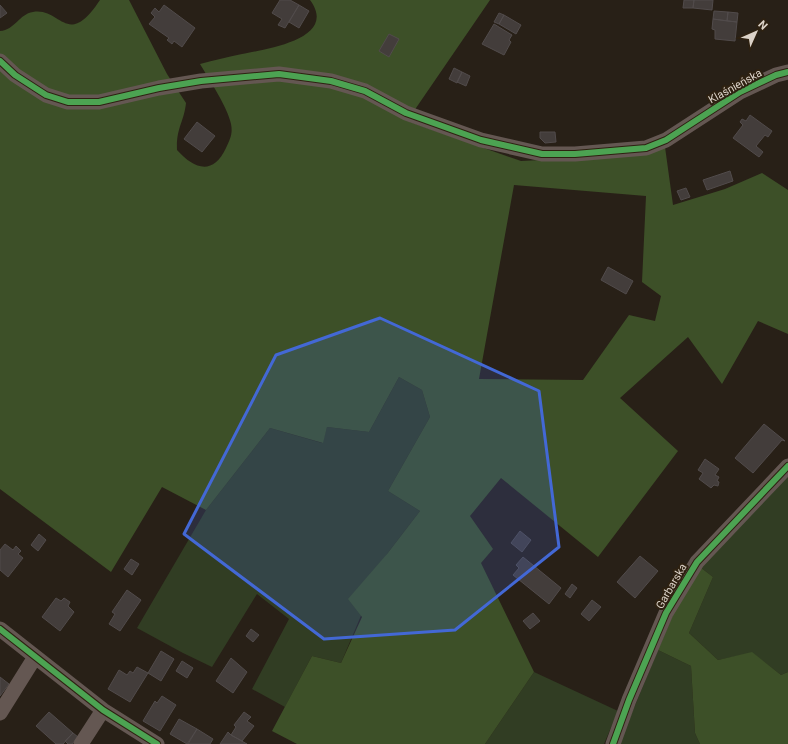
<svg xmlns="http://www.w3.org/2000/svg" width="788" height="744" font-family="Roboto,sans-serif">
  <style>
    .green { fill: #313d23 }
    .forest { fill: #3d5028; fill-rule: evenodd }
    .building { fill: #433d3b; stroke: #514b4b }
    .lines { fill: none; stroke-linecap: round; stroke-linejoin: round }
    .minor { stroke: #645752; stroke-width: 15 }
    .cycleway-casing { stroke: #2e2111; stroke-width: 8 }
    .cycleway { stroke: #4ca352; stroke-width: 6 }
    .marked { fill: #4368d5; fill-opacity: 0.2; stroke: #4368d5; stroke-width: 3; stroke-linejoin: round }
    .labels { text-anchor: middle; stroke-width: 4; stroke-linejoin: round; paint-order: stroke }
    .street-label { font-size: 11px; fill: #dbd2c8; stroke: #2e2111 }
  </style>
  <rect width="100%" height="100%" fill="#282017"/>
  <path class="green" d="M399,377L422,390L430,417L388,491L420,511L387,554L341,663L312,656L285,707L252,689L289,619L257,594L212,667L183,653L137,628L206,510L270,428L322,443L327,427L369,432Z
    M788,471V672L781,675L752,653L718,660L689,633L713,577L700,567Z
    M658,650L691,666L695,733L700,744H619Z
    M534,672L618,711L604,744H485Z"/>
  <path class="forest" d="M100,0H129L167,74L186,103C184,122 176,128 177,150C194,169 213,176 226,148C230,139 233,134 231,124C228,108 209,79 200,64C214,60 228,57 242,54C266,49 339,39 310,0H490L416,108L410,122L521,161L640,155L665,147L673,205L725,189L762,173L788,190V334L758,321L722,384L688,337L620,398L678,451L598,557L501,478L470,516L493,549L481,563L534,672L485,744H297L272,731L312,656L341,663L362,617L348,599L387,554L420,511L388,491L430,417L422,390L399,377L369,432L327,427L323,443L270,428L206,510L162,487L111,572L0,489V31C15,30 19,14 33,12C61,7 67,50 100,0ZM514,185L646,196L642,282L661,296L655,321L629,315L583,380L479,379Z
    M700,567L713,577L689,633L718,660L752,652L781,675L788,672V744H700L695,733L691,666L658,650L686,584Z"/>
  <path class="building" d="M280,0H290L299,5L285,28L278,25L282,19L272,13Z
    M684,0H694L693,8H683Z
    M694,0H713L712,10L693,8Z
    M0,5L7,13L0,18Z
    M164,5L195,28L182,47L174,41L172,44L167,40L169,38L149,24L155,17L151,13L155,8L159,12Z
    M299,5L309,11L299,28L289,22Z
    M714,11L728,12L727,21L713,19Z
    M728,12L738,13L737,22L727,21Z
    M499,13L504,15L499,24L494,22Z
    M504,15L521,25L516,34L499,24Z
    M713,19L737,22L735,41L715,39V30L712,29Z
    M494,24L512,35L509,40L511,42L504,55L482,44Z
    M389,34L399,39L389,57L379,51Z
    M454,68L462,72L457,83L449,79Z
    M462,72L470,76L466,86L457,82Z
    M750,115L772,131L768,137L765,135L756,146L763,152L759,157L733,138L743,125L740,122L742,119L746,121Z
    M197,122L215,136L202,152L184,139Z
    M540,132H555L556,142L545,143L540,138Z
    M730,171L733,181L707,190L703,180Z
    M686,188L690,197L681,200L677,191Z
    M608,267L633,281L626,294L601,280Z
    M764,424L785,441L782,440L753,473L735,458Z
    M705,459L719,469L715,475L719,477L717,481L719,482L718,486L714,485L711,488L699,479L703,473L698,470Z
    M520,531L531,540L522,552L511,543Z
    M39,534L46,540L38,551L31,545Z
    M5,544L13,550L16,546L21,551L18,554L23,558L8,577L0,570V550Z
    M640,556L658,571L635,598L617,582Z
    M523,557L561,588L549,604L513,575L519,568L516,565Z
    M131,559L139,564L132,575L124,569Z
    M572,584L577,588L570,598L565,594Z
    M127,590L141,600L120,631L109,624L115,614L112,612Z
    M56,598L61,601L64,598L70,602L68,606L74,612L60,631L42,617Z
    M592,600L601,607L589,621L581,614Z
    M533,613L540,621L530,629L523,621Z
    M251,629L259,635L253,642L246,636Z
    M161,651L174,659L161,681L148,673Z
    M231,658L247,672L233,693L216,681Z
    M182,661L193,668L187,678L176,671Z
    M137,667L148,673L130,702L108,689L119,670L127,675L130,671L133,673Z
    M0,677L9,684L0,696Z
    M162,696L176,705L160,731L143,721L155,701L157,703Z
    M49,712L73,733L63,744H56L36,726Z
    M244,712L251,717L247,721L254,726L242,741L231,735L236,727L234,725Z
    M179,719L197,729L187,744L170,734Z
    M197,729L213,739L210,744H188Z
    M228,732L231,735L247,744H220Z
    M73,733L78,737L72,744H68L65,741Z"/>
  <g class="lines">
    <path class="minor" d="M0,61L15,75L46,95L68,102H99L159,88L201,81L279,74L331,81L365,91L406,113L481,140L542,154H575L646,148L666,140L740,92L776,75L788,72
      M0,629L103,710L157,744
      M0,713L35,657
      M81,744L103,710
      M613,744L629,700L666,613L697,562L788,466"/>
    <defs>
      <path id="cycleway" d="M0,61L15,75L46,95L68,102H99L159,88L201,81L279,74L331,81L365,91L406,113L481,140L542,154H575L646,148L666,140L740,92L776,75L788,72
        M0,629L103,710L157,744
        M613,744L629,700L666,613L697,562L788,466"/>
    </defs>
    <use href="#cycleway" class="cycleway-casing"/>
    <use href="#cycleway" class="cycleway"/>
  </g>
  <path class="marked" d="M380,318L539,391L559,547L455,630L324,639L184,534L276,355Z"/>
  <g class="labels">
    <g class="street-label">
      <text transform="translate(735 86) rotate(-29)" y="4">Klaśnieńska</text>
      <text transform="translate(671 586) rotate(-60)" y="4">Garbarska</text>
    </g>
  </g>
  <g transform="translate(756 32) rotate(45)" stroke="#2e2111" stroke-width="3" paint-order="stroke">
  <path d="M0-3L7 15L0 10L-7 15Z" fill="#dbd2c8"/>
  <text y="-6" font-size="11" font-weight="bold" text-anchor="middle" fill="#dbd2c8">N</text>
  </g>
</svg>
